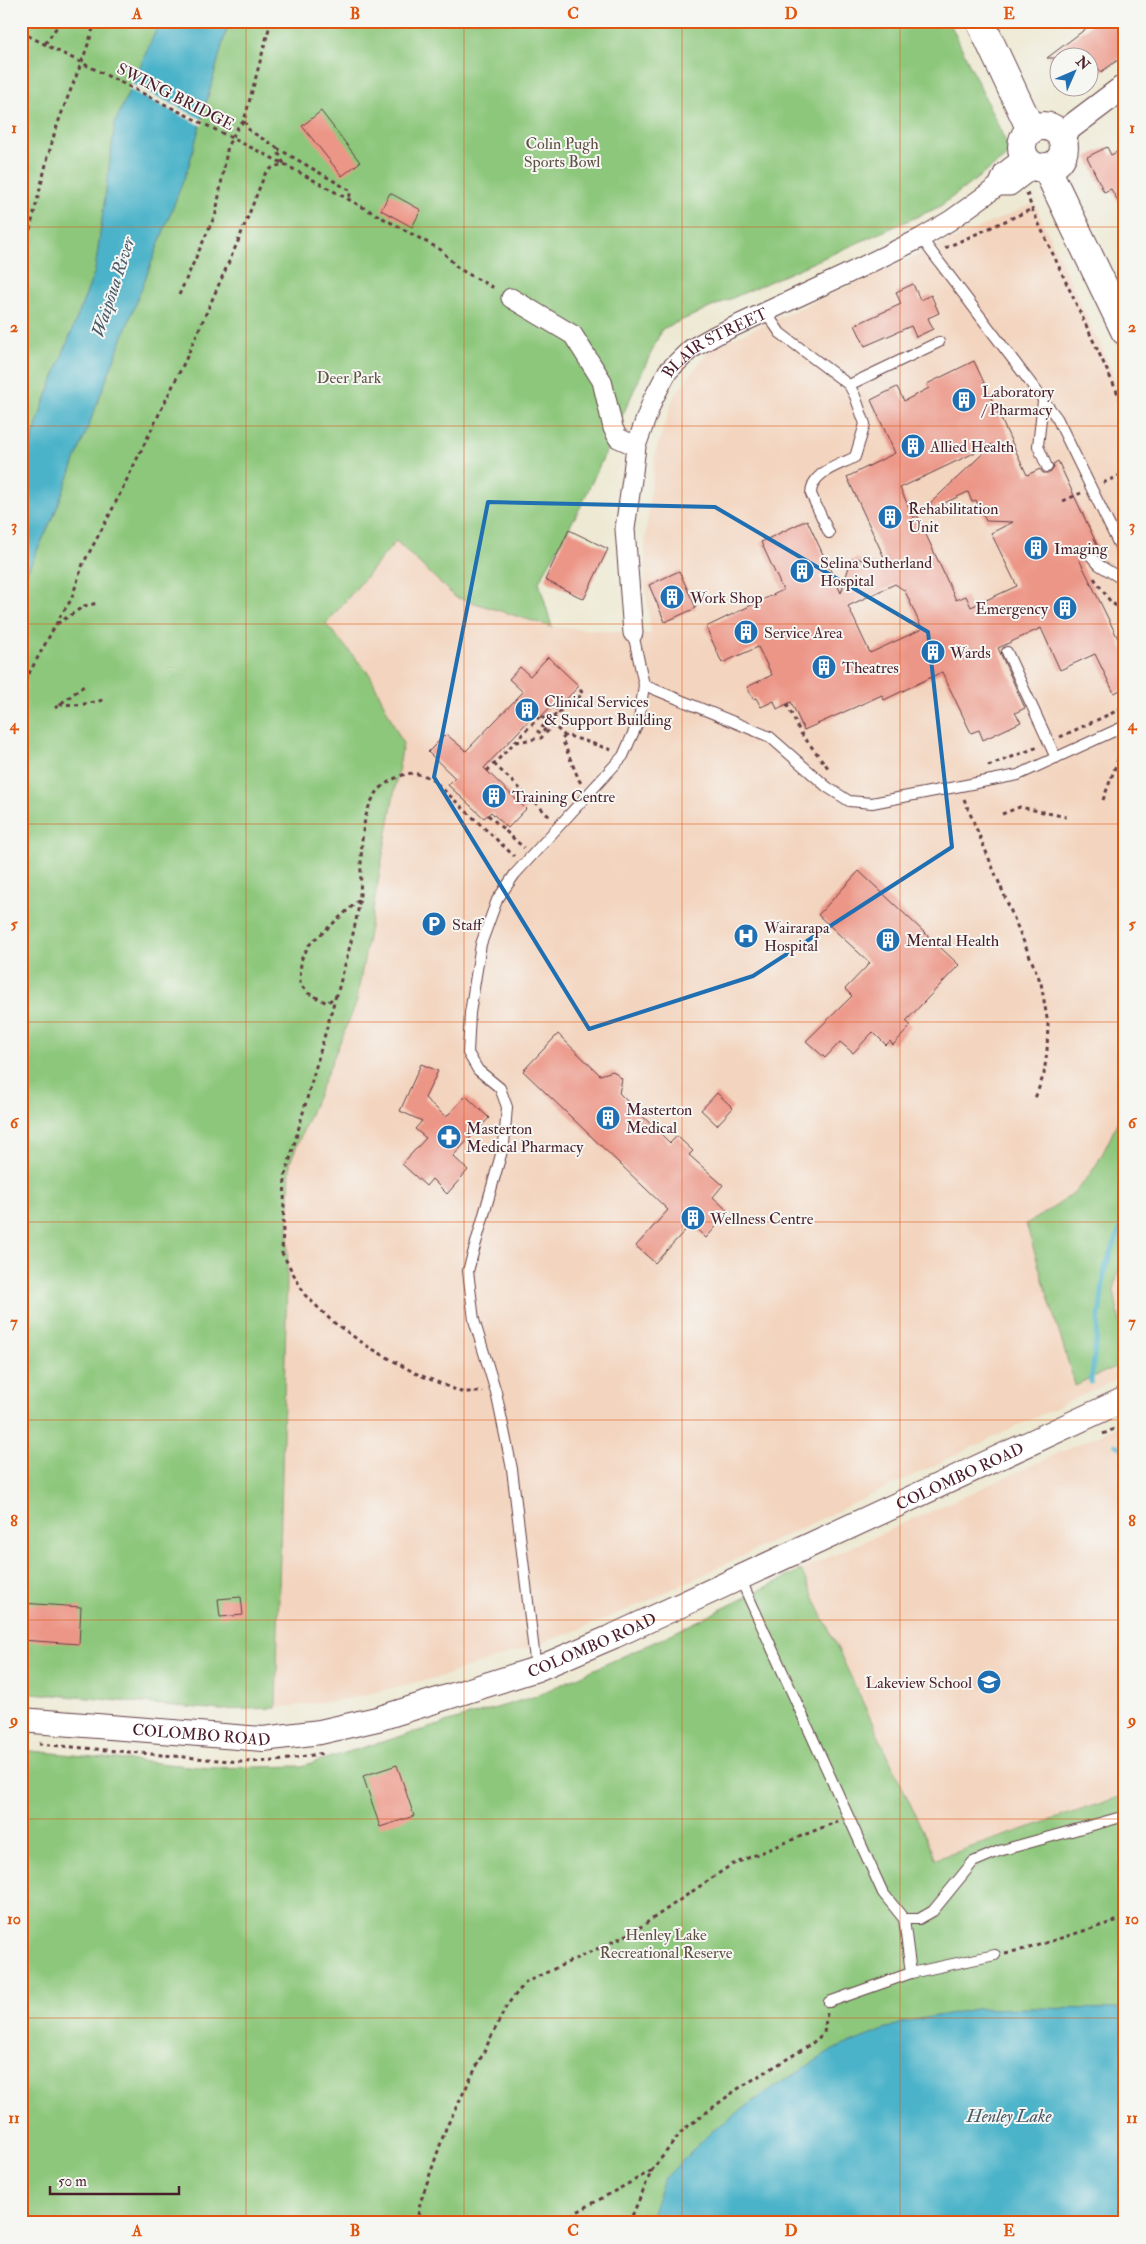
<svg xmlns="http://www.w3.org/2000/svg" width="1146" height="2244" font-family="'IM FELL Double Pica',serif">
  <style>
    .built { fill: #f3d4be }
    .green { fill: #8dc77b; stroke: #6c7353 }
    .water { fill: #4bb3c9; stroke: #4a697a }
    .pier { fill: #ede9d3 }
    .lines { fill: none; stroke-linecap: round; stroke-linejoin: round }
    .stream { stroke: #4bb3c9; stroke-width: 5 }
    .building { fill: #ec9687; fill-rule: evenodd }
    .service-casing { stroke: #623d44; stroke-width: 12 }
    .minor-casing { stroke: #623d44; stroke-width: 21 }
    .tertiary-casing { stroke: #623d44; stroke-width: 26 }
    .secondary-casing { stroke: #623d44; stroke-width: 30 }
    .path { stroke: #623d44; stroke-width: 3; stroke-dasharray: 4 4; stroke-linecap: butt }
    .service { stroke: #fff; stroke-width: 10 }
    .minor { stroke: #fff; stroke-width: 19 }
    .tertiary { stroke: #fff; stroke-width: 24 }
    .secondary { stroke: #fff; stroke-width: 28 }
    .path-bridge { stroke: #623d44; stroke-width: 3; stroke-dasharray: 4 4; stroke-linecap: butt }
    .marked { fill: none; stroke: #1f6fb2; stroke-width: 4; stroke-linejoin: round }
    .grid { fill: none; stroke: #e0560e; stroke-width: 1; stroke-opacity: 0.55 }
    .labels { text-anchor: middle; stroke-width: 4; stroke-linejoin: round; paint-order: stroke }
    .street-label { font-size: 16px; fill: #4a1f2b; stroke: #f6f6f2 }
    .park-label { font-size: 16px; fill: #5e5143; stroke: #f6f6f2 }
    .poi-label { font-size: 16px; fill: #4a1f2b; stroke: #f6f6f2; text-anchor: start }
    .water-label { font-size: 18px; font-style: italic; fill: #4a5a6a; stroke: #f6f6f2 }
    .neatline { fill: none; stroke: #e0560e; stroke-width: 2 }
    .grid-label { font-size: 16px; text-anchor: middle; font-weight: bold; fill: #e0560e }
  </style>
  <rect width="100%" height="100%" fill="#f6f6f2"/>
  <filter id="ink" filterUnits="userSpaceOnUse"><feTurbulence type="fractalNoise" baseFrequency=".02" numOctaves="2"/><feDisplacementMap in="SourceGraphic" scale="10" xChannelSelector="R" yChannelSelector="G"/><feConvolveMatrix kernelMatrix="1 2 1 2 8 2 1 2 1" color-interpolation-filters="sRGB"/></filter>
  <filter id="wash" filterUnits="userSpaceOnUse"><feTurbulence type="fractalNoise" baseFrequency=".0096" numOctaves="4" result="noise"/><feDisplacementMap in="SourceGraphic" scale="20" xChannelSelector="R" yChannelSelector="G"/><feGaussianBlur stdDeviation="1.12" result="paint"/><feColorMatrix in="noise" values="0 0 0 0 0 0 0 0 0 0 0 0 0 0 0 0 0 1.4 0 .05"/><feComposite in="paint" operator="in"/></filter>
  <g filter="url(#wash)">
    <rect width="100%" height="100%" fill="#ede9d3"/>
    <path class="built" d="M1034,203L1125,399V1375L645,1602L568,1634L443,1676L343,1700L276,1708L290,1162L356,1004L370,675L326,624L396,541L455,597L552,627L651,634L645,584V541L655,454L674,396L711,348Z
      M1125,1423V1795L936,1859L801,1570Z"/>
    <path class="green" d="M21,21H160L115,123L95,271L42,408L21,476Z
      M229,21H949L1011,153L939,207L662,329L581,506L539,582L552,627L455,597L396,541L326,624L370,675L403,744L356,1004L290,1162L276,1708L220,1710L21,1692V585L54,515L188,168Z
      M1125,1107V1240L1114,1291L1125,1349V1363L1075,1385L1026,1224C1042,1214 1060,1205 1074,1192C1099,1170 1110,1136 1125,1107Z
      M801,1570L936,1859L1125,1795V2223H21V1750L210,1768L301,1766L533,1697L661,1639Z"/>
    <path class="water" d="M160,21H229L188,168L54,515L21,585V476L42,408L95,271L115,123Z
      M1032,2008L1125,2009V2223H648L664,2179L711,2132L772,2088L833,2050L903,2022L975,2009Z"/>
    <path class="pier" d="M130,83L204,120L202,126L128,89Z"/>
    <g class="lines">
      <path class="stream" d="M1091,1382L1105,1268L1125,1217
        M1116,1445L1125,1449"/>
    </g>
    <g id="blocks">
      <path class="building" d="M1096,21H1125V55L1101,72L1090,58H1047Z
        M321,111L360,162L342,176L302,126Z
        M1107,147L1111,155L1125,148V214L1111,189L1104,192L1087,157Z
        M390,193L421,210L412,227L381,210Z
        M913,284L920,300L931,295L939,313L928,318L933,329L916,337L911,326L865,346L855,325L901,304L896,292Z
        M974,361L1027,475L1040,469L1043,473H1050L1054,468L1053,464L1058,461L1099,549L1095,550L1087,547L1083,551V557L1079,559L1125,653V688L1114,693L1095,654L1060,670L1041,628L998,648L1025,708L1015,713L1021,722L983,740L979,730L971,733L942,672L884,700L882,695L804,730L791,702L777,709L774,701L761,707L756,698L753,699L747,687L772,675L758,647L722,663L706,627L783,590L761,542L807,520L841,593L851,560L856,558L889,568L847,477L895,453L871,400L897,387L904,401L929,388L927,384ZM993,444L922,511L923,513L968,492L972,502L976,500L986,521L1013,522L991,533L1017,586L971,607L966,596L956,600L917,515L914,518L900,488ZM895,584L905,591L922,629L870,653L848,606Z
        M569,530L608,549L584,599L545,580Z
        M679,571L696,608L665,622L649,585Z
        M548,657L579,686L556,710L551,706L540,718L535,714L484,768L526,809L508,828L491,812L484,818L448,785L455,778L428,752L446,734L466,751L523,692L509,679L520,667L530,676Z
        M859,871L959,965L906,1021L911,1026L893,1045L890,1041L886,1045L873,1032L853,1053L840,1042L825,1058L806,1041L852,996L845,989L870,963L818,915Z
        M558,1034L600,1075L613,1071L622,1079L619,1093L670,1143L677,1136L693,1151L689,1155L723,1185L713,1197L729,1212L706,1238L691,1224L655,1263L636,1246L668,1210L523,1071Z
        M421,1064L438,1071L425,1098L446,1117L466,1096L489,1118L453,1156L468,1170L447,1194L432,1179L426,1186L402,1164L426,1138L415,1129L422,1121L400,1111Z
        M717,1093L733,1108L717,1125L701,1110Z
        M241,1597L243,1615L220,1617L218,1599Z
        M21,1603L81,1607L79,1644L21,1640Z
        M397,1765L414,1816L380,1827L363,1776Z"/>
    </g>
  </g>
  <g filter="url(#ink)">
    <use href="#blocks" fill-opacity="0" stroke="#623d44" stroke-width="1"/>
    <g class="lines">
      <defs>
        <path id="service" d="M921,238L1057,418L1125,557
          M765,311L780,333L849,385L855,396L865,424L855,457C838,466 811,472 811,494L829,533
          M849,385L939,342
          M1043,401L1038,446L1047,467
          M1089,554L1099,565L1125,581
          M1007,652L1056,758
          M644,685L770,737L827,787L849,801L872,803L1018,775L1125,726
          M740,1578L883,1893L904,1919H919L933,1911L973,1862L999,1851L1125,1816
          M536,1668L512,1469L496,1392L474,1320L468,1271L504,1144L507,1107L500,1088L478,1070L468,1053L470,1013L481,944L497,900L515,874L623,756L639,720L644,685L633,633
          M904,1919L911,1973
          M829,2002L911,1973L995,1955"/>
        <g id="minor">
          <path d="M998,186H1010L1036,166"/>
          <path d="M511,298L573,335L602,381L613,428L618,438L636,446"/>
          <path id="s1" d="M633,633L625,529L633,472L636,446L653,399L668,371L691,349L716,335L845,275L921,238L951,220L998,186L1004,172L1025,156"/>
        </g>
        <g id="tertiary">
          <path d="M1060,135L1125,86"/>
          <path id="s2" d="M21,1720L263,1739L320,1732L377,1719L537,1669L614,1636L1125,1399"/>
        </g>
        <path id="secondary" d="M980,21L1031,130
          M1022 147a21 21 0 1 1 42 0a21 21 0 1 1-42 0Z
          M1046,167L1125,331"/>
      </defs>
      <use href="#service" class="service-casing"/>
      <use href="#minor" class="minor-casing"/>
      <use href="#tertiary" class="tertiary-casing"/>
      <use href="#secondary" class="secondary-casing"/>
      <path class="path" d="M271,21L244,121L250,131L276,147L284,164
        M21,32L56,50
        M45,44L61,21
        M277,148L351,191L349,198
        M1027,193L1032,209L1125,409
        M945,248L1032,209
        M21,261C34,219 42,175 55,132C67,95 85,60 95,21
        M179,295L216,213L228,145L238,127L244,121
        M1103,483L1125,473
        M1063,501L1081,493
        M1094,578L1110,601L1125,613
        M57,624L84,606L98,603
        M21,688L61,615L71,600L83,564L110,514L185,361L239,239L265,174L273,167L284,164L441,250L459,269L496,289
        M59,704L79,705L104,700
        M572,704L583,693L577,687
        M787,704L800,732L829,769
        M55,708L85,685
        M556,714L538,731L541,734L564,707L572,704L566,699
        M542,716L547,722
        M551,723L565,736L566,735L612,750
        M21,731L25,729
        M565,736L562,739L579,780L581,783
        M1060,737L1125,707
        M516,742L541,738L554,725
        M494,764L550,817
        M988,766L1038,747
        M487,771L539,717
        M964,799L1041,983L1048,1024L1047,1051L1044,1074L1034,1101
        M1103,800L1125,741
        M1002,814L1020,807L1066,817
        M488,815L524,848
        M359,900L309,945L301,960L300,984L308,993L327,1003L337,995C344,967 353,938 358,910C366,870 350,802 392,780C409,771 413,772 431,778L514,856
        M336,995L285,1177L282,1253L305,1295L333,1322L367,1346L415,1373L461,1392H483
        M1103,1434L1125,1424
        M39,1744L241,1762L277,1761L324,1753
        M1005,1953L1026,1949L1125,1918
        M417,2223L420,2203L446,2128L507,2005L526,1982L633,1932L731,1865L838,1821
        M557,2223L651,2171
        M629,2223L652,2170L683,2130L736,2090L810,2045L824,2033L827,2013"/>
      <use href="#service" class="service"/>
      <use href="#minor" class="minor"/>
      <use href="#tertiary" class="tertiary"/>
      <use href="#secondary" class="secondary"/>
      <path class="path-bridge" d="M56,50L284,164"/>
    </g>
  </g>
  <path class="marked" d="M488,502L715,507L928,632L952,847L753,976L589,1029L434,777Z"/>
  <path class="grid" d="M246,21V2223M464,21V2223M682,21V2223M900,21V2223M21,227H1125M21,426H1125M21,624H1125M21,824H1125M21,1022H1125M21,1222H1125M21,1420H1125M21,1620H1125M21,1819H1125M21,2018H1125"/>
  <defs>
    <symbol id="building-disc" viewBox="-11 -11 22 22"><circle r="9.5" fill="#1f6fb2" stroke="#f6f6f2"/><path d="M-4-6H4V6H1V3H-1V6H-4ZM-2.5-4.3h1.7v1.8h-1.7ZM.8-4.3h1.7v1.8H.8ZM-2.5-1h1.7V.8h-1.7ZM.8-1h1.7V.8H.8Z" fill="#fff"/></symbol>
    <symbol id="parking-disc" viewBox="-11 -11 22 22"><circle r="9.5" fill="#1f6fb2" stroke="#f6f6f2"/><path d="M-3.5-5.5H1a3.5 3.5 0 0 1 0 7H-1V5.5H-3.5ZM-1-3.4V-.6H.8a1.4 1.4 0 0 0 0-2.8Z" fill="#fff"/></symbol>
    <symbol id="hospital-disc" viewBox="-11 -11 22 22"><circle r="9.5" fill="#1f6fb2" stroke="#f6f6f2"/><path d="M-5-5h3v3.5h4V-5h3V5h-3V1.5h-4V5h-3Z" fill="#fff"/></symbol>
    <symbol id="pharmacy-disc" viewBox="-11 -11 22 22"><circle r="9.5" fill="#1f6fb2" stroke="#f6f6f2"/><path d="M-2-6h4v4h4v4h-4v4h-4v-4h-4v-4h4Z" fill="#fff"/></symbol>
    <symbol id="school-disc" viewBox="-11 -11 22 22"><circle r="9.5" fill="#1f6fb2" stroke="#f6f6f2"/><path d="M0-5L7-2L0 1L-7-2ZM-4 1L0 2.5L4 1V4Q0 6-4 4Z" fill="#fff"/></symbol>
  </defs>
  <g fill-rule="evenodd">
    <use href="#building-disc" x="950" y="386" width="28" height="28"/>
    <use href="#building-disc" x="899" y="432" width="28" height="28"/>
    <use href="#building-disc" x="876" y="503" width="28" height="28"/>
    <use href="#building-disc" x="1022" y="534" width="28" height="28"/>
    <use href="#building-disc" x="788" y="557" width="28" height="28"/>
    <use href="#building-disc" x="658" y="583" width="28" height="28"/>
    <use href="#building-disc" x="1051" y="594" width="28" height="28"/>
    <use href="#building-disc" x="732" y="618" width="28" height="28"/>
    <use href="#building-disc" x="919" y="638" width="28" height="28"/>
    <use href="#building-disc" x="810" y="653" width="28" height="28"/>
    <use href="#building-disc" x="513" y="696" width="28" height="28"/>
    <use href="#building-disc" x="480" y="782" width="28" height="28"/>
    <use href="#parking-disc" x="420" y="910" width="28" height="28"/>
    <use href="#hospital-disc" x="732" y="922" width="28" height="28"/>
    <use href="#building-disc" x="874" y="926" width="28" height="28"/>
    <use href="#building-disc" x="594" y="1104" width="28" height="28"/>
    <use href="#pharmacy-disc" x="435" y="1123" width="28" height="28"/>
    <use href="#building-disc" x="679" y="1204" width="28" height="28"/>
    <use href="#school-disc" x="975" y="1668" width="28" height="28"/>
  </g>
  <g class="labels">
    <g class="street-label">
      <text transform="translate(176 96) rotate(27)" y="6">SWING BRIDGE</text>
      <text dy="6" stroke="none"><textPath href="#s1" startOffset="325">BLAIR STREET</textPath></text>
      <text dy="6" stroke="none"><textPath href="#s2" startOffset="991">COLOMBO ROAD</textPath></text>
      <text dy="6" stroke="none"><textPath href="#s2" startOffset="586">COLOMBO ROAD</textPath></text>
      <text dy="6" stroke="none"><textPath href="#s2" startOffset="181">COLOMBO ROAD</textPath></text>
    </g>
    <g class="park-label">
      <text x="562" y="149">Colin Pugh<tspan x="562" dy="18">Sports Bowl</tspan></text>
      <text x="349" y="383">Deer Park</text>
      <text x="666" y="1940">Henley Lake<tspan x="666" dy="18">Recreational Reserve</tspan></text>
    </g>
    <g class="poi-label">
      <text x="982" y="397">Laboratory<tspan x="982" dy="18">/ Pharmacy</tspan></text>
      <text x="930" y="452">Allied Health</text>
      <text x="908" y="514">Rehabilitation<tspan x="908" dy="18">Unit</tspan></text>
      <text x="1054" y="554">Imaging</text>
      <text x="820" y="568">Selina Sutherland<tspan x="820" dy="18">Hospital</tspan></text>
      <text x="690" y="603">Work Shop</text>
      <text x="1048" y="614" text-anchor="end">Emergency</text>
      <text x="764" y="638">Service Area</text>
      <text x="950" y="658">Wards</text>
      <text x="842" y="673">Theatres</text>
      <text x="544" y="707">Clinical Services<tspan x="544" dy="18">&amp; Support Building</tspan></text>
      <text x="512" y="802">Training Centre</text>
      <text x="452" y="930">Staff</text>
      <text x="764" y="933">Wairarapa<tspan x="764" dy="18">Hospital</tspan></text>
      <text x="906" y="946">Mental Health</text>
      <text x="626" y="1115">Masterton<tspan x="626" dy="18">Medical</tspan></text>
      <text x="466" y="1134">Masterton<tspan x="466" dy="18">Medical Pharmacy</tspan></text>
      <text x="710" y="1224">Wellness Centre</text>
      <text x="972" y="1688" text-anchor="end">Lakeview School</text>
    </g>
    <g class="water-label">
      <text transform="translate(113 287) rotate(-72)" y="6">Waipōua River</text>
      <text x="1009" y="2122">Henley Lake</text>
    </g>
  </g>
  <rect width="1146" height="2244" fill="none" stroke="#f6f6f2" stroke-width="55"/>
  <g transform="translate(1074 72) rotate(45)"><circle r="24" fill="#f6f6f2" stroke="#b1a0a2"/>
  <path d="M0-4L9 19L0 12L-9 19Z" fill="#1f6fb2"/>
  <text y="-8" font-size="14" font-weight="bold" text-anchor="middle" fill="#4a1f2b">N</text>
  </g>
  <path d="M50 2186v8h129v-8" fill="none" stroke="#4a1f2b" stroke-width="2.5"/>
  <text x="58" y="2186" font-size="15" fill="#4a1f2b" stroke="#f6f6f2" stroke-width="4" paint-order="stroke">50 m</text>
  <rect x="28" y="28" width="1090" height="2188" class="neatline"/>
  <g class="grid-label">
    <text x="137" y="19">A</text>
    <text x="355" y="19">B</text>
    <text x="573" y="19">C</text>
    <text x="791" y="19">D</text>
    <text x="1009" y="19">E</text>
    <text x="14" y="133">1</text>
    <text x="1132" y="133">1</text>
    <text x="14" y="332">2</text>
    <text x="1132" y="332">2</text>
    <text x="14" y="531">3</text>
    <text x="1132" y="531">3</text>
    <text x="14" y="730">4</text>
    <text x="1132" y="730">4</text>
    <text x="14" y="929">5</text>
    <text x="1132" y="929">5</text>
    <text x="14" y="1128">6</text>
    <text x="1132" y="1128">6</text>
    <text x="14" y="1327">7</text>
    <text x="1132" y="1327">7</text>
    <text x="14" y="1526">8</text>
    <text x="1132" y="1526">8</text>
    <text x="14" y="1725">9</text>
    <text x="1132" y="1725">9</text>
    <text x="14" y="1924">10</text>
    <text x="1132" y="1924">10</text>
    <text x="14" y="2123">11</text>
    <text x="1132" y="2123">11</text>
    <text x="137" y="2236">A</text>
    <text x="355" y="2236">B</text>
    <text x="573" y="2236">C</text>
    <text x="791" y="2236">D</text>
    <text x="1009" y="2236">E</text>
  </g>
</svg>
